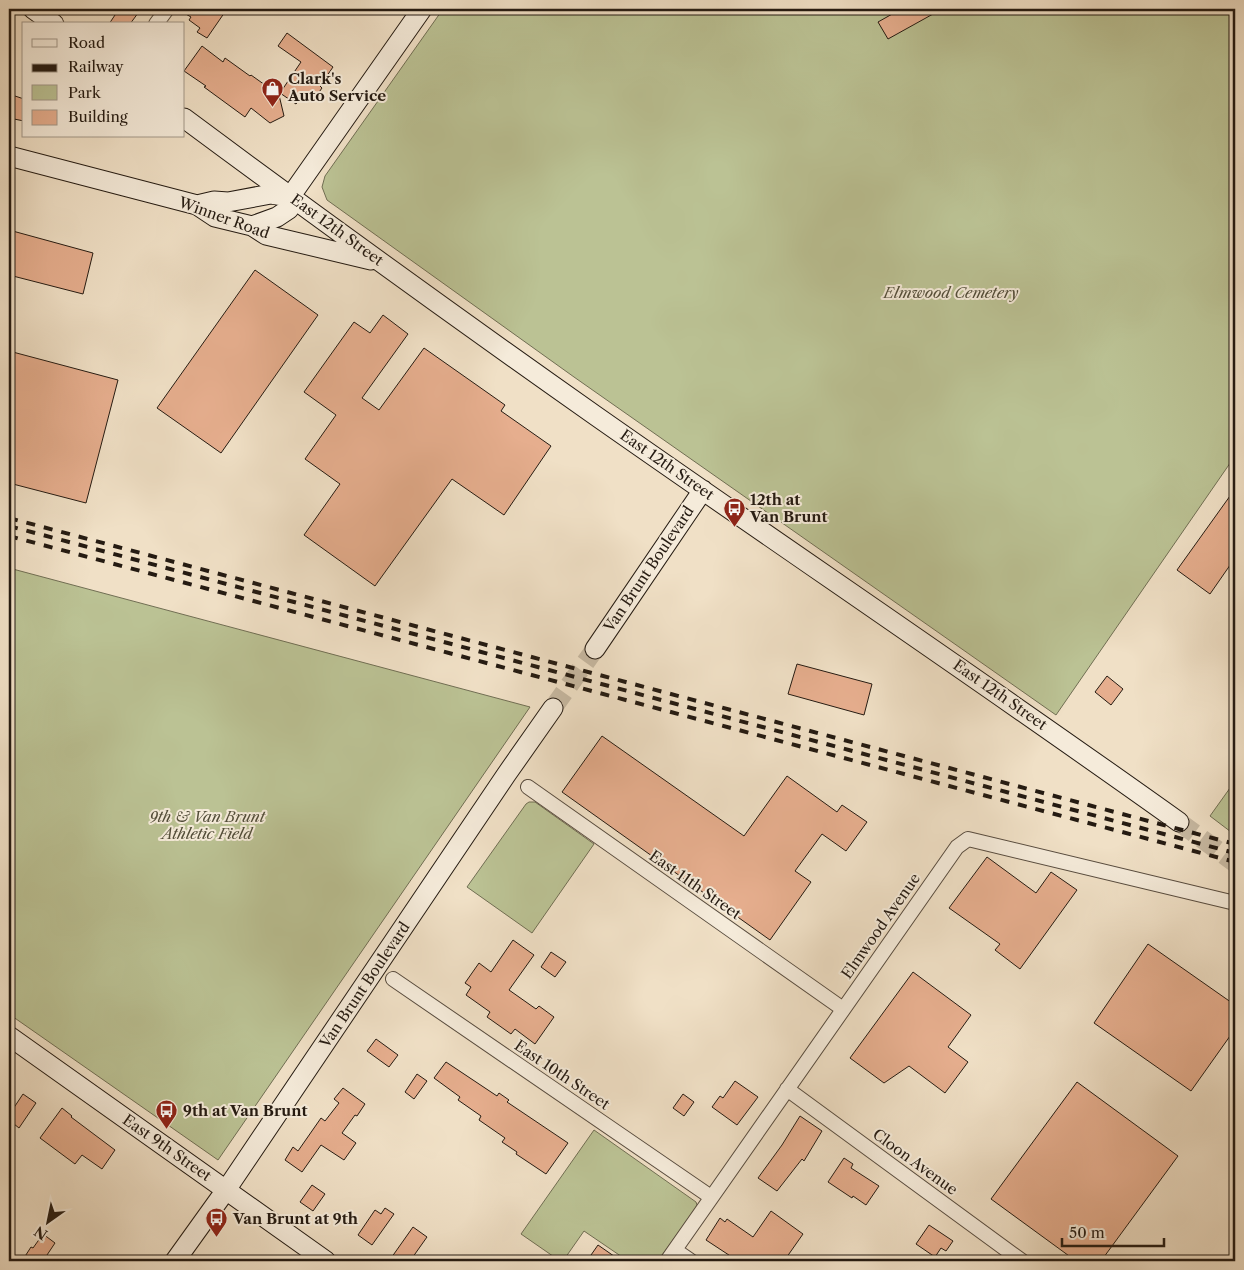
<svg xmlns="http://www.w3.org/2000/svg" width="1244" height="1270" font-family="'Libre Caslon Text',serif">
  <style>
    .green { fill: #bbc294; stroke: #706e53 }
    .building { fill: #e6ae8e; stroke: #251b12 }
    .lines { fill: none; stroke-linecap: round; stroke-linejoin: round }
    .secondary-tunnel { stroke: #c7b9a2; stroke-width: 19; stroke-dasharray: 19 9; stroke-linecap: butt }
    .street-casing { stroke: #584c3f; stroke-width: 16 }
    .secondary-casing { stroke: #251b12; stroke-width: 21 }
    .street { stroke: #f5ebda; stroke-width: 14 }
    .secondary { stroke: #f5ebda; stroke-width: 19 }
    .rail { stroke: #251b12; stroke-width: 4; stroke-dasharray: 9 9; stroke-linecap: butt }
    .labels { text-anchor: middle; stroke-width: 4; stroke-linejoin: round; paint-order: stroke }
    .poi-label { font-size: 15px; font-weight: bold; fill: #251b12; stroke: #f5ebda; text-anchor: start }
    .street-label { font-size: 15px; fill: #251b12; stroke: #f5ebda }
    .park-label { font-size: 15px; font-style: italic; fill: #524d39; stroke: #f5ebda }
  </style>
  <rect width="100%" height="100%" fill="#f0e0c6"/>
  <filter id="stains"><feTurbulence type="fractalNoise" baseFrequency=".004" numOctaves="4"/><feColorMatrix values="0 0 0 0 .2 0 0 0 0 .09 0 0 0 0 .02 0 0 0 .5 -.17"/></filter>
  <radialGradient id="worn" r=".72"><stop offset=".6" stop-color="#630" stop-opacity="0"/><stop offset="1" stop-color="#630" stop-opacity=".3"/></radialGradient>
  <path class="green" d="M443,9H1235V456L1056,715L574,377L327,200L322,187L325,176Z
    M9,568L530,707L218,1160L9,1014Z
    M1235,781V835L1210,816Z
    M529,802H535L594,844L532,933L467,887L526,804Z
    M594,1130L696,1202L697,1205L695,1209L658,1261H628L584,1231L563,1261H560L521,1234Z"/>
  <path class="building" d="M119,9H141L130,24H109Z
    M177,9H227L207,38L197,32L200,28L189,20L191,17Z
    M892,9H942L888,39L878,22L894,13Z
    M287,33L333,67L320,86L322,88L312,102L303,95L296,104L280,93L301,62L278,46Z
    M202,46L223,62L225,58L250,76L251,75L279,95L284,116L270,123L251,108L245,117L204,87L206,86L184,71Z
    M9,94L24,99V121L9,118Z
    M9,230L93,253L83,294L9,275Z
    M255,270L318,315L221,453L157,408Z
    M383,315L408,334L362,398L379,410L424,348L505,405L501,411L551,446L504,515L452,479L375,586L304,535L340,484L305,459L336,415L304,392L354,322L370,333Z
    M9,351L118,380L86,503L9,483Z
    M1235,489V558L1210,594L1177,570Z
    M797,664L872,684L864,715L788,694Z
    M1107,676L1123,689L1111,705L1095,692Z
    M602,736L744,836L787,776L837,812L842,805L867,822L846,851L822,834L795,871L811,882L770,940L562,792Z
    M987,857L1036,893L1051,872L1077,890L1020,969L995,950L1000,944L949,908Z
    M513,940L534,955L509,990L536,1009L539,1006L554,1017L535,1044L515,1029L511,1034L487,1017L490,1012L466,995L471,987L465,983L479,963L491,972Z
    M1148,944L1235,1005V1029L1191,1091L1094,1023Z
    M551,952L566,962L555,977L541,967Z
    M913,972L971,1015L948,1047L968,1062L945,1093L909,1066L884,1083L850,1058Z
    M376,1039L398,1055L389,1067L367,1051Z
    M446,1062L497,1096L499,1093L509,1100L507,1102L568,1143L546,1174L516,1154L517,1152L502,1142L505,1138L479,1120L481,1116L458,1100L460,1097L434,1078Z
    M417,1074L427,1081L414,1099L405,1092Z
    M735,1081L758,1097L737,1125L712,1107L720,1096L723,1098Z
    M1077,1082L1178,1156L1101,1261H1076L991,1199Z
    M343,1088L365,1104L357,1116L355,1115L342,1133L356,1143L344,1160L321,1145L302,1172L285,1160L293,1147L298,1151L321,1118L325,1121L339,1103L334,1099Z
    M23,1094L36,1103L19,1128L9,1120V1115Z
    M683,1094L694,1102L684,1116L673,1108Z
    M62,1108L72,1116L71,1117L115,1150L102,1169L82,1155L75,1164L40,1138Z
    M800,1116L822,1131L804,1161L802,1159L777,1191L758,1178L782,1145Z
    M844,1158L853,1164L851,1168L879,1186L866,1205L853,1196L852,1198L828,1182Z
    M312,1185L325,1194L313,1211L300,1202Z
    M385,1208L394,1214L372,1245L358,1235L375,1210L381,1214Z
    M771,1211L803,1234L784,1261H738L706,1240L720,1218L725,1222L727,1219L753,1237Z
    M929,1225L953,1241L946,1251L941,1248L935,1257L916,1244Z
    M413,1227L427,1237L410,1261H389Z
    M43,1234L55,1243L43,1261H22L31,1247L33,1248Z
    M598,1245L621,1261H599L591,1255Z"/>
  <g class="lines">
    <path class="secondary-tunnel" d="M553,708L595,649
      M1179,822L1235,863"/>
    <defs>
      <path id="street" d="M156,24L167,9
        M528,787L843,1009
        M393,979L711,1197
        M787,1089L1022,1261
        M675,1250L691,1261
        M667,1261L957,847L968,839L1235,903"/>
      <path id="secondary" d="M33,9L54,24
        M184,118C320,219 457,318 596,416C790,552 986,684 1179,822
        M9,156L197,205L215,217L252,226L266,235L371,260
        M197,205L214,201L228,202L271,194L290,197
        M252,226L277,217L289,209L290,197L422,9
        M595,649L703,490
        M9,1036L326,1261
        M175,1261L226,1190L506,775L553,708"/>
    </defs>
    <use href="#street" class="street-casing"/>
    <use href="#secondary" class="secondary-casing"/>
    <use href="#street" class="street"/>
    <use href="#secondary" class="secondary"/>
    <path class="rail" d="M9,518L1235,844
      M9,526L1235,853
      M9,536L1235,862"/>
  </g>
  <defs>
    <symbol id="shop-pin" viewBox="-11 -11 22 30"><path d="M0 17L-7.5 6A9.5 9.5 0 1 1 7.5 6Z" fill="#8f2418" stroke="#f5ebda"/><path d="M-5-2.5h2.3a2.7 3.5 0 0 1 5.4 0H5L5.5 6h-11ZM-1.5-2.5h3a1.5 2.3 0 0 0-3 0Z" fill="#fff"/></symbol>
    <symbol id="bus-pin" viewBox="-11 -11 22 30"><path d="M0 17L-7.5 6A9.5 9.5 0 1 1 7.5 6Z" fill="#8f2418" stroke="#f5ebda"/><path d="M-5-6H5V4H4V6H2V4H-2V6H-4V4H-5ZM-3.5-4V0h7V-4ZM-3.5 1.2v1.5H-2V1.2ZM2 1.2v1.5H3.5V1.2Z" fill="#fff"/></symbol>
  </defs>
  <g fill-rule="evenodd">
    <use href="#shop-pin" x="260" y="76" width="25" height="34"/>
    <use href="#bus-pin" x="722" y="496" width="25" height="34"/>
    <use href="#bus-pin" x="154" y="1098" width="25" height="34"/>
    <use href="#bus-pin" x="204" y="1206" width="25" height="34"/>
  </g>
  <g class="labels">
    <g class="poi-label">
      <text x="288" y="84">Clark's<tspan x="288" dy="17">Auto Service</tspan></text>
      <text x="750" y="505">12th at<tspan x="750" dy="17">Van Brunt</tspan></text>
      <text x="183" y="1116">9th at Van Brunt</text>
      <text x="233" y="1224">Van Brunt at 9th</text>
    </g>
    <g class="street-label">
      <text transform="translate(224 218) rotate(20)" y="5">Winner Road</text>
      <text transform="translate(337 230) rotate(36)" y="5">East 12th Street</text>
      <text transform="translate(667 465) rotate(35)" y="5">East 12th Street</text>
      <text transform="translate(649 569) rotate(-56)" y="5">Van Brunt Boulevard</text>
      <text transform="translate(1000 695) rotate(35)" y="5">East 12th Street</text>
      <text transform="translate(695 885) rotate(35)" y="5">East 11th Street</text>
      <text transform="translate(881 926) rotate(-55)" y="5">Elmwood Avenue</text>
      <text transform="translate(365 985) rotate(-56)" y="5">Van Brunt Boulevard</text>
      <text transform="translate(562 1075) rotate(34)" y="5">East 10th Street</text>
      <text transform="translate(167 1148) rotate(35)" y="5">East 9th Street</text>
      <text transform="translate(915 1162) rotate(36)" y="5">Cloon Avenue</text>
    </g>
    <g class="park-label">
      <text x="951" y="298">Elmwood Cemetery</text>
      <text x="207" y="822">9th &amp; Van Brunt<tspan x="207" dy="17">Athletic Field</tspan></text>
    </g>
  </g>
  <rect width="1244" height="1270" fill="none" stroke="#f0e0c6" stroke-width="30"/>
  <rect x="10" y="10" width="1224" height="1250" fill="none" stroke="#251b12" stroke-width="2.5"/>
  <rect x="15" y="15" width="1214" height="1240" fill="none" stroke="#251b12"/>
  <rect x="22" y="22" width="162" height="115" fill="#f5ebda" stroke="#a2988a"/>
  <rect x="32" y="39" width="25" height="8" fill="#f5ebda" stroke="#a2988a"/>
  <text x="68" y="48" font-size="15" fill="#251b12">Road</text>
  <rect x="32" y="64" width="25" height="8" fill="#251b12" stroke="#a2988a"/>
  <text x="68" y="72" font-size="15" fill="#251b12">Railway</text>
  <rect x="32" y="85" width="25" height="15" fill="#bbc294" stroke="#a2988a"/>
  <text x="68" y="98" font-size="15" fill="#251b12">Park</text>
  <rect x="32" y="110" width="25" height="15" fill="#e6ae8e" stroke="#a2988a"/>
  <text x="68" y="122" font-size="15" fill="#251b12">Building</text>
  <g transform="translate(48 1222) rotate(213)" stroke="#f5ebda" stroke-width="4" paint-order="stroke">
  <path d="M0-4L9 19L0 12L-9 19Z" fill="#251b12"/>
  <text y="-8" font-size="14" font-weight="bold" text-anchor="middle" fill="#251b12">N</text>
  </g>
  <path d="M1062 1238v8h102v-8" fill="none" stroke="#251b12" stroke-width="2.5"/>
  <text x="1069" y="1238" font-size="15" fill="#251b12" stroke="#f5ebda" stroke-width="4" paint-order="stroke">50 m</text>
  <rect width="100%" height="100%" filter="url(#stains)"/>
  <rect width="100%" height="100%" fill="url(#worn)"/>
</svg>
